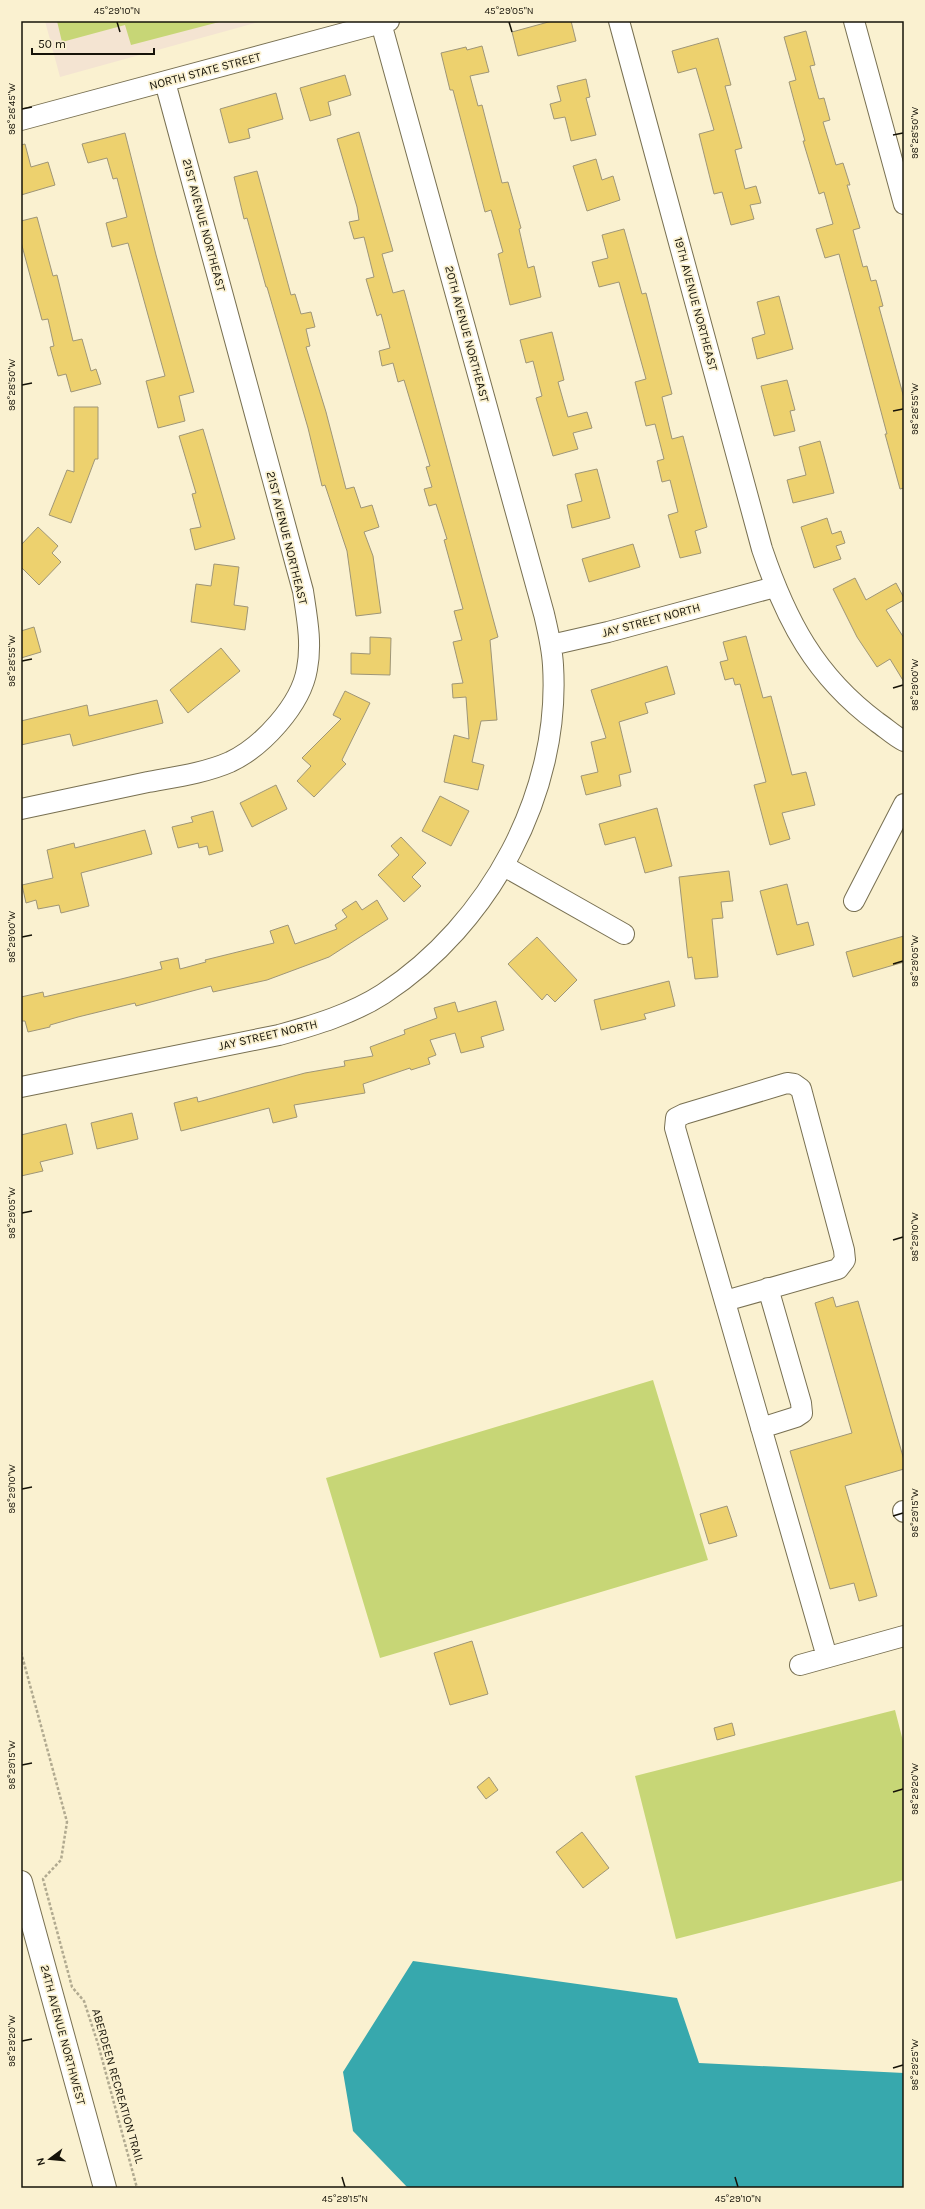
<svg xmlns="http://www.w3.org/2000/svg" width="925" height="2209" font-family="Karla,sans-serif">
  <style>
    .education { fill: #f4e4d2 }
    .green { fill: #c7d676 }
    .water { fill: #37a8ad }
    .building { fill: #edd16e; stroke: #9f9677 }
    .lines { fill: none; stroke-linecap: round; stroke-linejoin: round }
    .minor-casing { stroke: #787052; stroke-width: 22 }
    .major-casing { stroke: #787052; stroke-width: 24 }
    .path { stroke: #b1aa90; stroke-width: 2.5; stroke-dasharray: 3 2; stroke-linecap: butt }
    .minor { stroke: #fff; stroke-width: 20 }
    .major { stroke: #fff; stroke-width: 22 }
    .ticks { fill: none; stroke: #161308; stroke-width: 1.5 }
    .labels { text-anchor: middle; stroke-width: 3.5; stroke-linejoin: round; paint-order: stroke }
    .street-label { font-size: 12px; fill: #161308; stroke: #faf1d0 }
    .neatline { fill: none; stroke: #161308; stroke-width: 1.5 }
    .ticks-label { font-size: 10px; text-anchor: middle; fill: #161308 }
  </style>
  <rect width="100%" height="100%" fill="#faf1d0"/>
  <path class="education" d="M45,21H262L60,77Z"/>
  <path class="green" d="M57,21H223L131,45L125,25L62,42Z
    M653,1380L708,1560L380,1658L326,1478Z
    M895,1710L904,1745V1880L676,1939L635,1776Z"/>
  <path class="water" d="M413,1961L677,1998L699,2063L904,2073V2188H408L353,2131L343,2072Z"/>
  <path class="building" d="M552,21H571L576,41L518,56L512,32Z
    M806,31L815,65L810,66L819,99L824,98L830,120L823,122L836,165L843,163L850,185H847L860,228L853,230L863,267L867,266L871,281L876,280L883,306L879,307L904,398V488L900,489L885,434H887L839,254L825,258L816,229L833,224L824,192L819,194L803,141H805L789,82L796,80L784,37Z
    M718,38L731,85L725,86L742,148L735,150L745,189L756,186L761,203L750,205L754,219L731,225L722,192L714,194L699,134L714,130L696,68L678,73L672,51Z
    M482,46L489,72L470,76L478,106L482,105L502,183L508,182L521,228L519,229L528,268L534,266L541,297L510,305L498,254L503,252L491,210L485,212L453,90H450L441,53L466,47L467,50Z
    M345,75L351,95L328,102L331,115L310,121L300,88Z
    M586,79L590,97L586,98L596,135L571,141L565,117L554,119L550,104L561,101L557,86Z
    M276,93L283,119L248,129L250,138L229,143L220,109Z
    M359,132L393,251L382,254L393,293L404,290L498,637L490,640L497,720L481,721L472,762L484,765L478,790L444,782L454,735L469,739L466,697L453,698L452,684L463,683L453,642L462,640L454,611L463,609L444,540L447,539L436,504L429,506L424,489L432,487L426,467L430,466L404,380L398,382L393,363L382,366L379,351L390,348L381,314L377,316L366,279L374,277L364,237L354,239L349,222L359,220L357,207L337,139Z
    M125,133L156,255L194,392L179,396L185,421L158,428L146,381L165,376L128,243L112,247L106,223L127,217L117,178L113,179L107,158L88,163L82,144Z
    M25,144L31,167L48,162L55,185L21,195V145Z
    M596,159L602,180L613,176L620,200L587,211L573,166Z
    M257,171L291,295L295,294L301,314L311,312L315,327L306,329L310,346L306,347L326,412L346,489L354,487L361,508L372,505L379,527L364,532L373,556L381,613L356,616L347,551L325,485L322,486L308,428L267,287H266L247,218L244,219L234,177Z
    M37,217L53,276L57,275L73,341L82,339L91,371L96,369L101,384L71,392L66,374L58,376L50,347L54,346L48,319L42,320L21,242V221Z
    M624,229L642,294L646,293L672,394L662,397L672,439L683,436L707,527L695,531L701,553L680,558L668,515L678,512L670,480L662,482L657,461L664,459L655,424L646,426L635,382L646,379L619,282L599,287L592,262L608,258L602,235Z
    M779,296L793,349L757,359L752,338L765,334L757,302Z
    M552,332L564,380L558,382L568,417L587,412L592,428L573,433L578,449L553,456L536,398L542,396L533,361L526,363L520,340Z
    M787,380L795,410L790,411L795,431L774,436L761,386Z
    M74,407H98V459H95L71,523L49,515L67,470L74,472Z
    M203,429L235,539L195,550L190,529L201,527L192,494L196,493L179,436Z
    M820,441L834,493L793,503L787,480L806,475L799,447Z
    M597,469L610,518L572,528L567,505L582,501L575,474Z
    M827,518L832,534L841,531L845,543L836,546L841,559L814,568L801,527Z
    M38,527L58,546L52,553L61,562L39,585L21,567V545Z
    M633,544L640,567L589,582L582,559Z
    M214,564L239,567L234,605L248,607L245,630L191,622L196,584L211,586Z
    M855,578L866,600L896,583L904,598V600L886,610L904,638V682L890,659L877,667L857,637L833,589Z
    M34,627L41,652L21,658V631Z
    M746,636L763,698L771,696L792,775L806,772L815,805L782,813L790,839L770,845L754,785L766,782L740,684L735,685L733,678L725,680L720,662L728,660L723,642Z
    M370,637L391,638L390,675L351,674V653L370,654Z
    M221,648L240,671L188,713L170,690Z
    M667,666L675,694L645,703L648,713L619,722L631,772L619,775L621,786L586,795L581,776L598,772L591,742L606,738L591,690Z
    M345,691L370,703L342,760L346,764L314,797L297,781L311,766L302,758L341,719L333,715Z
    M157,700L163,723L73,746L70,734L21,745V721L87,705L89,716Z
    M276,785L287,809L252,827L240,803Z
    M440,796L469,811L451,846L422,831Z
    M657,808L672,866L645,873L635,837L605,845L599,824Z
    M213,811L223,851L209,855L207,846L199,848L198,843L178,848L172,827L193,822L191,817Z
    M145,830L152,854L81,873L89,906L61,913L59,905L38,909L36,900L26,903L22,885L53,878L47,850L74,843L75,848Z
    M401,837L426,863L412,877L421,886L404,902L378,875L399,855L391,846Z
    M729,871L733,901L721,902L723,918L712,919L718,977L695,979L692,957L688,958L679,877Z
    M787,884L797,925L808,922L814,945L777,955L760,891Z
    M377,900L388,919L329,957L267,980L213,992L211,986L136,1006L135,1003L78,1017L50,1025V1027L28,1032L25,1021H21V997L43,992L44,997L117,980L162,969L160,962L178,958L180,969L206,962L205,960L274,943L270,931L288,925L295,944L337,929L335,925L347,917L342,910L356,901L362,910Z
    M904,936V962L853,977L846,952Z
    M537,937L577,980L555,1002L547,994L542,1000L508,964Z
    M669,981L675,1006L644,1014L646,1019L601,1030L594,1000Z
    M496,1001L504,1030L481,1037L484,1047L461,1053L455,1033L430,1040L436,1055L428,1058L430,1064L411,1070L410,1068L363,1084L365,1093L294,1105L297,1117L273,1123L269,1108L181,1131L174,1103L197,1097L198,1102L305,1073L345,1066L344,1061L373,1056L370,1047L405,1034L404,1030L437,1018L434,1008L455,1002L458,1012Z
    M132,1113L138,1139L97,1149L91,1123Z
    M66,1124L73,1154L40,1162L43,1171L21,1176V1135Z
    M833,1297L836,1307L858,1301L904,1460V1469L845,1486L877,1596L859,1601L854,1583L830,1589L790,1451L852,1433L815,1303Z
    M727,1506L737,1536L709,1544L700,1514Z
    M472,1641L488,1694L450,1705L434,1653Z
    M732,1723L735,1735L717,1740L714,1728Z
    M489,1777L498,1790L486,1799L477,1787Z
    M582,1832L609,1868L583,1888L556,1852Z"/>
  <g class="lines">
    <defs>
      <path id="minor" d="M619,21L762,549C786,620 815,676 877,722C886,728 894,736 904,741
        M854,21L904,204
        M21,120L389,21
        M551,645L608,632L775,587
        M21,809C63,800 106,791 148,782C175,777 205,773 230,762C262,747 301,705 307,669C312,643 307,618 303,591L165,82
        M504,866L624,934
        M854,901L904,804
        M21,1087L279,1035C315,1025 352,1014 383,994C490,924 561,793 553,665C552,647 548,631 544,614L381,23
        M725,1301L838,1269L845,1260L844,1250L801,1089L794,1084L787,1083L684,1114L676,1118L675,1128L827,1657
        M761,1428L796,1417L802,1413L801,1403L768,1288
        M903,1511L904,1512
        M800,1665L904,1636"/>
      <path id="major" d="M21,1882L105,2188"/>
    </defs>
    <use href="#minor" class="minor-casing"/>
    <use href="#major" class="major-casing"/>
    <path class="path" d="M21,1652L67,1822L61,1860L43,1879L72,1987L84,2001L98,2044L137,2188"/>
    <use href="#minor" class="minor"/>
    <use href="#major" class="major"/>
  </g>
  <path class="ticks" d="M117,22L120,32M509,22L512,32M22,109L32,107M893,135L903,133M22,385L32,383M893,411L903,409M22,661L32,659M893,688L903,685M22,937L32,935M893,964L903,961M22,1213L32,1211M893,1240L903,1237M22,1489L32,1487M893,1516L903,1513M22,1765L32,1763M893,1792L903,1789M22,2041L32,2039M893,2068L903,2065M342,2177L345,2187M735,2177L738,2187"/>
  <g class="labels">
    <g class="street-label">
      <text transform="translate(205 71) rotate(-15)" y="4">NORTH STATE STREET</text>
      <text transform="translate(204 225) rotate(75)" y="4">21ST AVENUE NORTHEAST</text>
      <text transform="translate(696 304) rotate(75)" y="4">19TH AVENUE NORTHEAST</text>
      <text transform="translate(467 334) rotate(75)" y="4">20TH AVENUE NORTHEAST</text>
      <text transform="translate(287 538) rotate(76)" y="4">21ST AVENUE NORTHEAST</text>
      <text transform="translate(651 620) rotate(-15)" y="4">JAY STREET NORTH</text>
      <text transform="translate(268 1035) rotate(-13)" y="4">JAY STREET NORTH</text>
      <text transform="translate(63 2035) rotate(75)" y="4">24TH AVENUE NORTHWEST</text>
      <text transform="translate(118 2086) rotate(74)" y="4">ABERDEEN RECREATION TRAIL</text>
    </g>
  </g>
  <rect width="925" height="2209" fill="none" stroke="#faf1d0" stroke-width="44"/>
  <g transform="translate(50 2159) rotate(254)" stroke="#faf1d0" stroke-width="3" paint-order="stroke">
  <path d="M0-3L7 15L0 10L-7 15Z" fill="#161308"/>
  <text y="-6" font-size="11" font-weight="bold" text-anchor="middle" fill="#161308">N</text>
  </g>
  <path d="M32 48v6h122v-6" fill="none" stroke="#161308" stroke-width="2"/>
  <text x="38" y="48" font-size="12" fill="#161308" stroke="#faf1d0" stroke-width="3" paint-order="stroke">50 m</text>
  <rect x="22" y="22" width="881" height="2165" class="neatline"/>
  <g class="ticks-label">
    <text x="117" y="14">45°29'10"N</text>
    <text x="509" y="14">45°29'05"N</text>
    <text transform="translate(11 109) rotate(-90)" y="4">98°28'45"W</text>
    <text transform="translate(914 133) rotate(-90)" y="4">98°28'50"W</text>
    <text transform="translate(11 385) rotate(-90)" y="4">98°28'50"W</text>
    <text transform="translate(914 409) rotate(-90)" y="4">98°28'55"W</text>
    <text transform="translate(11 661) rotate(-90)" y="4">98°28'55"W</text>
    <text transform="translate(914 685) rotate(-90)" y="4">98°29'00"W</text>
    <text transform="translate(11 937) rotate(-90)" y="4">98°29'00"W</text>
    <text transform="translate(914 961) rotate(-90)" y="4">98°29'05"W</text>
    <text transform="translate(11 1213) rotate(-90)" y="4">98°29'05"W</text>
    <text transform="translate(914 1237) rotate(-90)" y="4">98°29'10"W</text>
    <text transform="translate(11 1489) rotate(-90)" y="4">98°29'10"W</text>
    <text transform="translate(914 1513) rotate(-90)" y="4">98°29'15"W</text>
    <text transform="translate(11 1765) rotate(-90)" y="4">98°29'15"W</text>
    <text transform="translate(914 1789) rotate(-90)" y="4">98°29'20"W</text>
    <text transform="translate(11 2041) rotate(-90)" y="4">98°29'20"W</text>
    <text transform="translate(914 2065) rotate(-90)" y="4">98°29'25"W</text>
    <text x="345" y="2202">45°29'15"N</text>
    <text x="738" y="2202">45°29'10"N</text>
  </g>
</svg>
